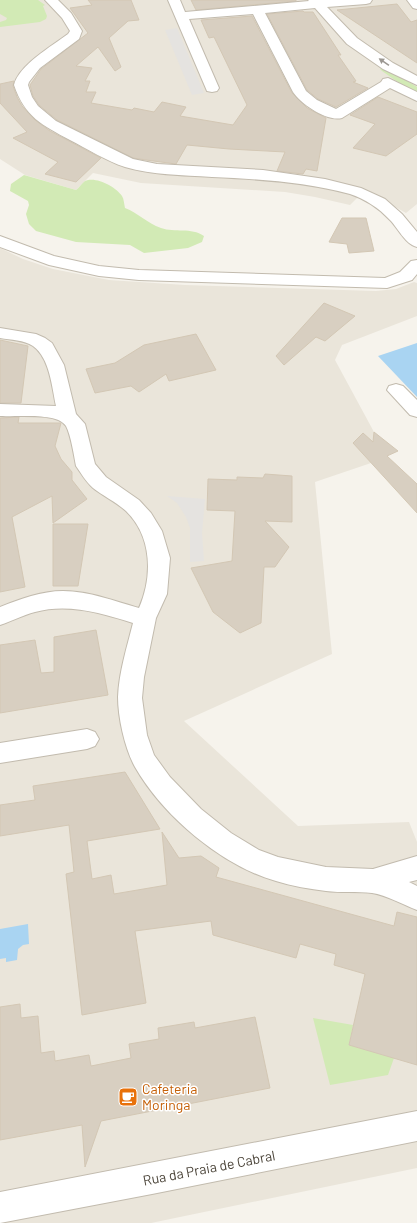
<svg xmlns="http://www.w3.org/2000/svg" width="417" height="1223" font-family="Barlow,sans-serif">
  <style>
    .residential { fill: #eae5da }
    .green { fill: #d2eab5 }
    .parking { fill: #e5e3e0 }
    .water { fill: #a9d4f2 }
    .building { fill: #d8cfc1; stroke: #d3c7b4 }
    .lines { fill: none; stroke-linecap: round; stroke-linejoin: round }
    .minor-casing { stroke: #c2bbae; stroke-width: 2 }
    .minor { fill: #fff; fill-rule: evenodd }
    .oneway { fill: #9c9892 }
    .labels { text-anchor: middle; stroke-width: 3; stroke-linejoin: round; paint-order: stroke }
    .near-food-label { font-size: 14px; fill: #c56008; stroke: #fff; text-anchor: start }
    .near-street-label { font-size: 14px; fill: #4b4439; stroke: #fff }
  </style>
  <rect width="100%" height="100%" fill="#f6f3ec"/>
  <path class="residential" d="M0,0H417V204L406,213L365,190L350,205L315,197L285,192L141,183L93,173L76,190L25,175L0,159Z
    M0,248L23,259L53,269L109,280L185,285L376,291L396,289L414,282L417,283V316L342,345L335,360L374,432L371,463L315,482L332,654L184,721L298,826L409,822L417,842V1168L151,1223H0Z"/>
  <path class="green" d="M0,0H38L45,5L43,6L47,16L46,19L40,22L0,27V22L6,20L7,18L0,14Z
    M383,66L417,87V93L402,85L382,71L380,69Z
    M24,175L76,190C79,188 82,183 85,181C96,176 116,187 122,196C124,199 124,204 125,208C138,213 147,223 161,228C175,233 191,227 204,236L202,242L188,248L144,253L130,245L76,242L36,231L29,224L26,214L29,205L28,201L10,191L11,184Z
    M313,1018L353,1025L349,1045L394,1058L388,1075L330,1085Z"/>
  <path class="parking" d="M177,28L204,93L192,95L165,30Z
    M167,496L205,499L202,533L204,561L190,562V528L186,517L177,503Z"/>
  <path class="water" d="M417,343V397L378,356Z
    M28,924L29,944L23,945L18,949L17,960L6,962V958L0,959V929Z"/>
  <path class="building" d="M88,0H131L139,20L128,21L109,38L121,67L115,71L98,47L76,66L92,68L85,81H90L86,92H96L91,103L132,110L134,108L154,112L162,102L186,107L180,116L233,125L247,105L214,37L209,38L201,20L252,16L292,93L307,108L326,118L317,171L306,169L303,174L277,171L285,152L229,149L187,145L176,164L146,160L133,158L57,120L39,105L33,96L30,85L41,69L88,33L70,8L92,5Z
    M191,0H296V1L196,10Z
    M397,4L411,22L417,20V63L337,10Z
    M303,11L304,12H313L341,55H338L356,81L353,82L368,88L336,107L318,99L307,90L267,14Z
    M14,81L13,86L17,97L22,106L35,120L50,131L101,158L76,182L45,174L58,162L13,138L27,132L0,103V84Z
    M378,97L417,112V134L386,156L353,148L375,124L350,115Z
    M342,218H366L374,251L349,253L347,244L329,242Z
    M324,303L355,316L325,341L316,337L284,365L276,356Z
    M196,334L216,370L169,381L166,374L139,392L131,386L95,393L86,369L115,363L144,345Z
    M0,340L28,346L21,403H0Z
    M19,417L18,423H61L55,446L61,459L72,472V480L87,499L53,523L52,496L12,517L25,587L0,592V418Z
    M374,432L398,451L387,456L417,484V513L353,443L363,433L373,442Z
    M265,474L292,476V522L265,521L289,547L275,567H264L261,623L240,633L213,612L191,568L232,561L235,511L207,510L208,479L237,480V477L263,478Z
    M53,524H88L78,586H53Z
    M96,630L108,695L0,713V645L35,640L41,673L54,672V637Z
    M125,772L160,829L87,841L92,879L111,875L114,894L167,885L162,832L179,858L201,856L219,868L216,877L394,926L397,912L417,917V1065L349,1045L365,974L334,965L336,954L300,944L296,958L213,935L211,921L135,931L146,1003L82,1015L66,874L74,872L69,825L0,836V805L35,800L33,786Z
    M20,1004L21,1018L38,1016L41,1053L54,1051L55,1061L89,1055L91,1066L131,1058L129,1044L159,1039L158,1028L194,1022L195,1028L255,1017L270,1088L101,1121L85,1167L82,1125L0,1140V1007Z"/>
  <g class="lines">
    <defs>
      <path id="minor" d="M45,0H58L71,13L82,31L79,39L40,68L29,82L28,85L32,97L38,106L56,121L133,159L157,164L263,170L325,179L361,188L385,199L402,214L417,232V247C405,244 398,228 390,220C379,208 365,199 350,194C305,182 257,179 212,177C182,175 153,175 125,167C108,162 86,148 70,140C42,125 25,117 14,85C19,65 52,46 68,34L70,31L62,18Z
        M168,0H180L185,12L309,1L308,0H372L370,3L366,4L327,7L357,38L393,63L417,76V85L383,69L347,44L315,8L265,13L306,91L317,100L336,109L381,82L383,79L388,78L417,92V101L390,88L342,118C327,122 301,104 293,92L253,14L189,19L219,88L217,91L212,92L207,91Z
        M407,0H417V9L413,8Z
        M0,236L54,256L99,266L139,270L385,278L400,272L411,261L417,260V274L412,280L387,288L139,280L99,276L49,265L0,247Z
        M0,328L36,334L45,338L52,343L64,365L76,414L85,424L95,464L106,477L139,500L151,513L162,531L170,558L167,594L156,618L144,677L142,698L147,735L154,755L170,777L201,809L231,833L259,850L278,857L326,867L373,869L417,856V880L409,882L417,886V910C404,905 386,895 372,893C357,891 341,893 326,891C310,889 292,886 276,881C222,866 163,816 135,767C125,749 118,718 118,697C119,672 127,647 133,623C101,613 68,603 35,612C23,615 12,621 0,625V607C20,599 42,591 63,591C89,591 114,601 139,608C153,576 152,536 126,511C116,502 103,496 93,488C86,482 81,473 76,466C74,456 71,435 66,426C58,412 15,417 0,416V404L56,406C52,388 50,358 33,346C24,340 11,340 0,338Z
        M396,384L403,386L417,400V417L410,415L387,390L389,386Z
        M87,729L95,732L99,739L95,746L87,749L0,763V743Z
        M417,1111V1141L152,1194L0,1223V1192Z"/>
    </defs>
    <use href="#minor" class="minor-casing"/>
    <use href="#minor" class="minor"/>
  </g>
  <defs><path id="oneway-solid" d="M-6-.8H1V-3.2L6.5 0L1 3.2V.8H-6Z"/></defs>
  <use class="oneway" href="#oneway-solid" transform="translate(384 62) rotate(-146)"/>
  <defs>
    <symbol id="cafe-square" viewBox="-11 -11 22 22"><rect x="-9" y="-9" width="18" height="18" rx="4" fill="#e8710a" stroke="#fff"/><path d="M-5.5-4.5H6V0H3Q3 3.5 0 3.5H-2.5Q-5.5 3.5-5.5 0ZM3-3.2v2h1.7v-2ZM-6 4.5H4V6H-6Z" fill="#fff"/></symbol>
  </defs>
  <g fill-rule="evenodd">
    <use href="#cafe-square" x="117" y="1086" width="22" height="22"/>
  </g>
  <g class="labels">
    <g class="near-food-label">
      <text x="142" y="1094">Cafeteria<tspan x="142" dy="16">Moringa</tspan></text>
    </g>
    <g class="near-street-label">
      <text transform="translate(209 1168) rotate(-11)" y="5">Rua da Praia de Cabral</text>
    </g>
  </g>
</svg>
